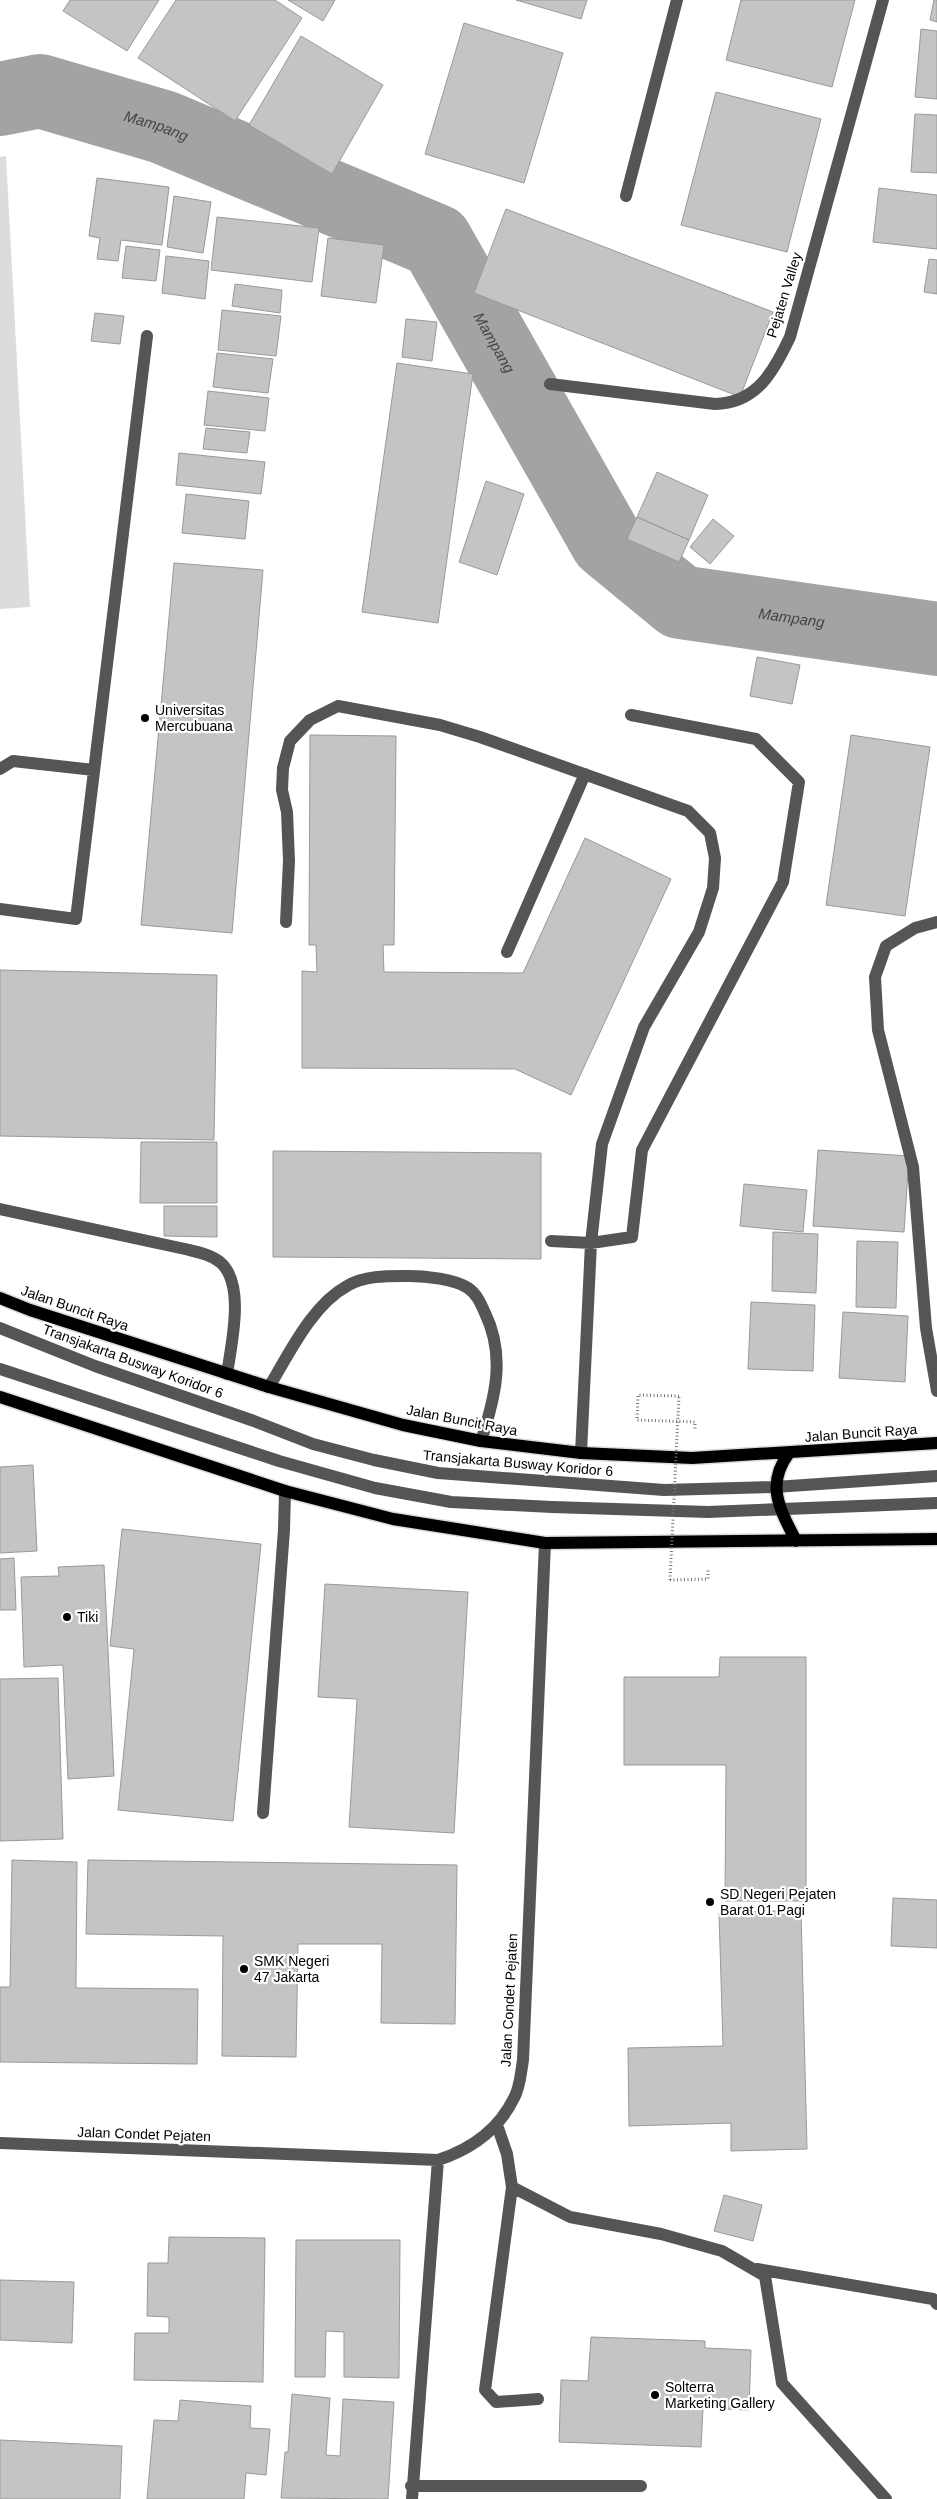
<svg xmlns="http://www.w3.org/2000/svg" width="937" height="2499" font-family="Helvetica,sans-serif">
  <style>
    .green { fill: #dcdcdc }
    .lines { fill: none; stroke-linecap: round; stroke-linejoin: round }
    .river { stroke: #a3a3a3; stroke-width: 74 }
    .building { fill: #c4c4c4; stroke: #999 }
    .major-casing { stroke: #dbdbdb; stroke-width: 15 }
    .path { stroke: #777; stroke-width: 3; stroke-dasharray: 1 2.5; stroke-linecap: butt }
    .minor { stroke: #555; stroke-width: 12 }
    .major { stroke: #000; stroke-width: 12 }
    .path-bridge { stroke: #777; stroke-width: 3; stroke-dasharray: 1 2.5; stroke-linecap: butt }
    .poi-dot { fill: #000; stroke: #fff; stroke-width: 2 }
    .labels { text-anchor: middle; stroke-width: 4.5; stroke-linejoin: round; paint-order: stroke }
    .street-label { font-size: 14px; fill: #000; stroke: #fff }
    .poi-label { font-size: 14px; fill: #000; stroke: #fff; text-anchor: start }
    .water-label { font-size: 15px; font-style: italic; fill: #444; stroke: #fff }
  </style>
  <rect width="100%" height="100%" fill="#fff"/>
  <path class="green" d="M6,156L30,607L0,609V157Z"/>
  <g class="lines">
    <path class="river" id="s1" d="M0,99L40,91L163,127L436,241L607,542L680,602L937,639"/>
  </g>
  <path class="building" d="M70,0H159L127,51L63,11Z
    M176,0H275L302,18L235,121L138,58Z
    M288,0H335L323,21Z
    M516,0H587L581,19Z
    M741,0H855L832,87L726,60Z
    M934,0H937V22L930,20Z
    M464,23L563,53L524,183L425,154Z
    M921,29L937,31V99L915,97Z
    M301,36L383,85L332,174L249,125Z
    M716,92L821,119L787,252L681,225Z
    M915,114L937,115V173L911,172Z
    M97,178L169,187L162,245L121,240L118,261L97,259L100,238L89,236Z
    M879,188L937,195V249L873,242Z
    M174,196L211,202L203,253L167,247Z
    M506,209L773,312L740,397L474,293Z
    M217,217L319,228L312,282L211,270Z
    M328,238L384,245L376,303L321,296Z
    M126,246L160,250L156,281L122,278Z
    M166,256L209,261L205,299L162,293Z
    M929,259L937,260V294L924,292Z
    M235,284L282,290L280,313L232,306Z
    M222,310L281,316L276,356L218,350Z
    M95,313L124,316L120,344L91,341Z
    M406,319L437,322L432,361L402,357Z
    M217,353L273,359L268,393L213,387Z
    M397,363L473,374L438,623L362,612Z
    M208,391L269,398L265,431L204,425Z
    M206,428L250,432L247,453L203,449Z
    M179,453L265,462L261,494L176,485Z
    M657,472L708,495L689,540L637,517Z
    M486,481L524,494L497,575L459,562Z
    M186,494L249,501L245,539L182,533Z
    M637,517L689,540L679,562L627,539Z
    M713,519L734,536L710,564L690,547Z
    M174,563L263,570L232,933L141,925Z
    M757,657L800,665L792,704L750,696Z
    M310,735L396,736L394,945H383L384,972L523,973L585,838L671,879L571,1095L515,1069L302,1068V971L317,972L316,945H309Z
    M851,735L930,747L905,916L826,905Z
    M0,970L217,975L214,1140L0,1136Z
    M141,1142H217V1203H140Z
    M818,1150L909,1156L904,1232L813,1226Z
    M273,1151L541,1153V1259L273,1257Z
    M744,1184L807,1190L803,1232L740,1226Z
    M164,1206H217V1237L164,1236Z
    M773,1232L818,1234L816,1293L772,1291Z
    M857,1241L898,1242L896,1308L856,1307Z
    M751,1302L815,1305L813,1371L748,1369Z
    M843,1312L908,1316L905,1382L839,1378Z
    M33,1465L37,1551L0,1553V1467Z
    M122,1529L261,1544L233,1821L118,1810L134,1649L110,1646Z
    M14,1558L16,1610H0V1559Z
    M104,1565L114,1776L68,1779L63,1665L24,1667L21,1577L59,1576L58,1567Z
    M325,1584L468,1592L454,1833L349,1827L357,1699L318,1697Z
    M720,1657H806V1901H725L726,1765H624V1677H719Z
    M58,1678L63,1839L0,1841V1679Z
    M12,1860L77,1862L76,1988L198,1989L197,2064L0,2062V1987H10Z
    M88,1860L457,1865L455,2024L381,2023L382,1944H298L296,2057L222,2056L223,1936L86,1934Z
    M893,1898L937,1900V1948L891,1946Z
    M801,1910L807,2149L731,2151V2123L629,2126L628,2048L723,2046L719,1913Z
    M724,2195L762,2205L753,2241L714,2231Z
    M169,2237L265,2238L263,2382L134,2380L135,2333H169V2317L147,2316L148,2263H168Z
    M296,2240H400L399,2378L344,2377V2332L326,2331L325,2377H295Z
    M0,2280L74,2282L72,2343L0,2340Z
    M591,2337L705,2341V2348L751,2350L749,2410L703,2408L701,2447L559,2442L561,2380L588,2381Z
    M292,2394L330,2398L326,2455L340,2456L343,2399L394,2402L388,2499L281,2498L285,2452H288Z
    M180,2400L251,2406L250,2428L270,2429L266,2475L246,2473L244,2499H147L154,2420L178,2421Z
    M0,2440L122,2446L120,2499H0Z"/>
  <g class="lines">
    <defs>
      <path id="major" d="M0,1298L30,1310L269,1387L403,1425L481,1441L581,1453L692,1458L937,1443
        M0,1397L285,1491L393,1519L545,1543L937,1539
        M789,1453C765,1485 780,1509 796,1541"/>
    </defs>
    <use href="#major" class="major-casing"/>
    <path class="path" d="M679,1396L638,1395L637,1420L695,1422V1431
      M670,1580L708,1579V1569"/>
    <path class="minor" d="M626,196L677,0
      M550,384L715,404C757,403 774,371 790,337L883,0
      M0,769L13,761L94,770
      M0,909L76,919L147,336
      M286,922L289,861L287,812L282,790L283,768L290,741L310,720L338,706L440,725L480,737L688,811L710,833L715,858L713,888L699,932L644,1027L602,1144L591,1243L581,1453
      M937,922L915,928L886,946L875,977L878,1030L913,1167L926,1328L937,1391
      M507,952L585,774
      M0,1209L185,1249C197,1252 210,1254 220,1262C246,1284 231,1345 227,1374
      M551,1241L591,1243L632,1237L642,1150L783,882L799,782L756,739L631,715
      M0,1328L95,1366L254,1421L313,1444L374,1460L438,1473L664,1490L775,1487L937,1476
      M0,1369L279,1461L375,1488L451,1502L552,1507L708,1512L937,1503
      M269,1387C289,1354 312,1305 347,1286C365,1275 390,1276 410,1276C425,1276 455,1279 468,1288C477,1294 481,1304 485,1313C506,1356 495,1398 481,1441
      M263,1813L284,1530L285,1491
      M497,2125L507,2154L512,2187L570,2217L661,2234L722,2251L765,2276L782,2383L886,2499
      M0,2143L438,2160C471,2149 498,2131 514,2098C520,2088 521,2072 523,2060L545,1543
      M512,2187L485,2390L496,2402L538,2399
      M757,2269L933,2299L937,2304
      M411,2486H641
      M412,2499L438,2160"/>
    <use href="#major" class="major"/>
    <path class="path-bridge" d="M670,1580L679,1396"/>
  </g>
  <g class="poi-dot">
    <circle cx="145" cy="718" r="5"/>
    <circle cx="67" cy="1617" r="5"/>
    <circle cx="710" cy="1902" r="5"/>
    <circle cx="244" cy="1969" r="5"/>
    <circle cx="655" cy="2395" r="5"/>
  </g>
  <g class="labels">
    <g class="street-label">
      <text transform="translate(784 295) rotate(-73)" y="5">Pejaten Valley</text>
      <text transform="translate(75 1308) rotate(19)" y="5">Jalan Buncit Raya</text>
      <text transform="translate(133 1361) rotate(20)" y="5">Transjakarta Busway Koridor 6</text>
      <text transform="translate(462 1420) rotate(11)" y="5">Jalan Buncit Raya</text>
      <text transform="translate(861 1433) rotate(-4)" y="5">Jalan Buncit Raya</text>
      <text transform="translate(518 1463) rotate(5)" y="5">Transjakarta Busway Koridor 6</text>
      <text transform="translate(509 2000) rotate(-87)" y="5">Jalan Condet Pejaten</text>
      <text transform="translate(144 2134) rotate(2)" y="5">Jalan Condet Pejaten</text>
    </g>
    <g class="poi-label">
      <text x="155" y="715">Universitas<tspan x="155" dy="16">Mercubuana</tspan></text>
      <text x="77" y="1622">Tiki</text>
      <text x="720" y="1899">SD Negeri Pejaten<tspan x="720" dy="16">Barat 01 Pagi</tspan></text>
      <text x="254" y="1966">SMK Negeri<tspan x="254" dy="16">47 Jakarta</tspan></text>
      <text x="665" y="2392">Solterra<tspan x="665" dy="16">Marketing Gallery</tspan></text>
    </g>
    <g class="water-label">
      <text dy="5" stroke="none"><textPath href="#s1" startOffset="162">Mampang</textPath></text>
      <text dy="5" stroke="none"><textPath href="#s1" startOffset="582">Mampang</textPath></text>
      <text dy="5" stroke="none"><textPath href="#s1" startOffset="1018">Mampang</textPath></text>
    </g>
  </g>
</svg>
